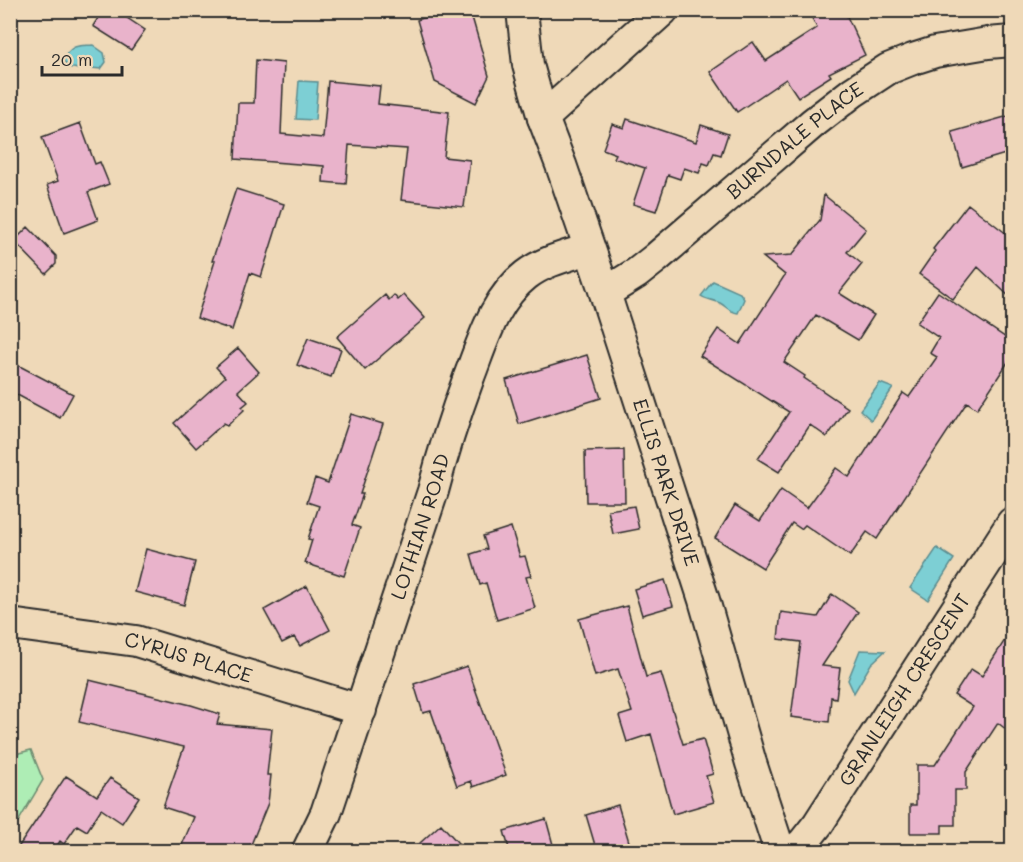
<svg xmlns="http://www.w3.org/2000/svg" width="1023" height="862" font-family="Mali,sans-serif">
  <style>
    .green { fill: #aeedb5; stroke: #6c8c70; stroke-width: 1.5 }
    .water { fill: #7dcfd4; stroke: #5c8d90; stroke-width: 1.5 }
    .building { fill: #e9b3cb; stroke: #2b2b2b; stroke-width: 1.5 }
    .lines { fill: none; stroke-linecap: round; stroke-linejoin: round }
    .minor-casing { stroke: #2b2b2b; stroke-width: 34 }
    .minor { stroke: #efd9b8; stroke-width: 30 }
    .labels { text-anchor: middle; stroke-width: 4.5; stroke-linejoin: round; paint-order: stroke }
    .street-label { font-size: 20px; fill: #2b2b2b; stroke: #efd9b8 }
  </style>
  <rect width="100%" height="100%" fill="#efd9b8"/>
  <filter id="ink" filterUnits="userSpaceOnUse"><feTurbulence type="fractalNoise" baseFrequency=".0167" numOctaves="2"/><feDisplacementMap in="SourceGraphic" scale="12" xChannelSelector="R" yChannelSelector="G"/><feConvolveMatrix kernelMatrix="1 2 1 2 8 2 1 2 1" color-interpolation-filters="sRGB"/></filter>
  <g filter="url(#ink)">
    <path class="green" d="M31,750L43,780L11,834V755Z"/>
    <path class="water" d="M93,45L104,53L106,62L101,69L91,68L86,65L78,69L68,67L63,60C71,44 77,46 93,45Z
      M299,81L318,82L315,120L296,119Z
      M713,281L740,293L744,299L738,313C729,312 727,307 720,303C714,300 707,300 701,296Z
      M880,383L893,388L871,420L860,410Z
      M937,548L954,559L928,600L910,588Z
      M860,650L885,651L871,664L854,693L848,680Z"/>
    <path class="building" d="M103,10H115L145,30L131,50L93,26Z
      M448,10H470L489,76L476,103L435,82L417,20Z
      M808,10H844L865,55L829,73L831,76L798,97L786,79L737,112L710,72L753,42L766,61L817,28Z
      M256,60L284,63L281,134L323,138L328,81L380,86L378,104L449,112L444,157L470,160L464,207L401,200L407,149L349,145L346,184L323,182L324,166L235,159L238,103H254Z
      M1012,115V152L962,167L952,132Z
      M627,119L696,142L701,125L728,134L721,155L714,153L709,165L703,163L699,173L684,168L680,179L668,175L656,211L633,204L645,168L614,158L616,154L603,149L612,124L624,128Z
      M80,123L95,164L100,162L109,184L88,192L98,220L64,233L47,185L58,181L42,137Z
      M236,189L284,204L261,277L250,273L232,330L197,318L215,261H212Z
      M824,195L866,229L847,252L862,264L839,293L874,315L858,340L816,315L784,362L805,376L804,378L848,408L827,437L810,425L779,472L758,459L789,412L700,356L718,329L740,344L785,275L763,257L792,255L820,220Z
      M968,204L1012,238V299L978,267L953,299L919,274L935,251L933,249Z
      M28,227L56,256V264L46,274L14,241Z
      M938,292L1012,342V356L977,409L967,402L877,539L867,532L850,556L805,525L801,529L792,523L763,568L715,538L735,505L760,521L781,490L807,508L836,468L849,477L903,393L909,397L937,357L930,353L939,338L917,323Z
      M385,295L389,300L394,295L398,300L404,295L425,318L365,370L337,337Z
      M308,338L341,349L331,377L297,365Z
      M238,348L259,372L238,391L248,402L242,407L244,410L227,426L224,423L196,448L174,423L225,377L216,367Z
      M587,355L601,398L519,424L506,380Z
      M10,361L73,394L60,418L10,391Z
      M351,414L383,424L360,494H363L352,525L360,528L344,576L305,563L312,540L308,539L319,506L307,502L315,478L328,483Z
      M624,450L625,502H586L585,451Z
      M634,506L639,529L613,534L608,510Z
      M511,527L520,557L525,556L531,576L526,577L535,608L497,620L486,583L480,585L471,554L487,549L483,536Z
      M146,549L195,562L184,605L135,592Z
      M665,580L673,606L642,615L634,589Z
      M307,586L330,630L300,646L294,637L282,643L264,610Z
      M832,594L858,612L822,666L840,668L836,698L831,697L829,722L791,717L801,642L778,639L781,612L818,617Z
      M627,606L646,677L661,673L683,744L703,739L713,774L706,776L714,802L673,814L651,734L627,742L619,716L632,712L618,669L595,676L579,619Z
      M1012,629V734L998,723L966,772V790H955V825H942V833H910V805H916V795H917V765H935L973,707L954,695L971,669L982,676Z
      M467,666L506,775L473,787L471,781L457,786L431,711L423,713L414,684Z
      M89,680L191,705L220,714L217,724L272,729L267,775H271L268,803L248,852H179L194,817L163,807L184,747L79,722Z
      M66,776L97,796L110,778L139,797L122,823L101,809L87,831L77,825L64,844L60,841L53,852H15Z
      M618,805L632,852H597L586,815Z
      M546,819L555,852H510L504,831Z
      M441,824L466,852H410Z"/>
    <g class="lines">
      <defs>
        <g id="minor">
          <path id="s1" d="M522,10L528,65L543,118L561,165L605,293L704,600L751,763L780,852"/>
          <path d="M543,118L663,10"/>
          <path id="s2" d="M605,293L637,273L656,258L813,123L853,92L888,69L913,59L935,52L988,43L1012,41"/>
          <path id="s3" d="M10,624L136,641L361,710"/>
          <path id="s4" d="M307,852L326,813L433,491C443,452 455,415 469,377C483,341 494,300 526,275C544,261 567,256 589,249"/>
          <path id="s5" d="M792,852L803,843L818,824L1012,523"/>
        </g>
      </defs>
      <use href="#minor" class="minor-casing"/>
      <use href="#minor" class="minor"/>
    </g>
  </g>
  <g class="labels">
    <g class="street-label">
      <text dy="7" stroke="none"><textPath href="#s2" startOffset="244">BURNDALE PLACE</textPath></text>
      <text dy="7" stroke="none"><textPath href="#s1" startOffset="495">ELLIS PARK DRIVE</textPath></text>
      <text dy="7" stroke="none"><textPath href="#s4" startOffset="345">LOTHIAN ROAD</textPath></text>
      <text dy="7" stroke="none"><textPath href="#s3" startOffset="182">CYRUS PLACE</textPath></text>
      <text dy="7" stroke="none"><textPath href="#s5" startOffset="198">GRANLEIGH CRESCENT</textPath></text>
    </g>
  </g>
  <rect width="1023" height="862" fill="none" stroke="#efd9b8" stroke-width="36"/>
  <rect x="18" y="18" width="987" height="826" fill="none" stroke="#2b2b2b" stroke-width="2" filter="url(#ink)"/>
  <path d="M42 66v9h80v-9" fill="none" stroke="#2b2b2b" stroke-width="3"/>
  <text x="51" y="66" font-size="18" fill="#2b2b2b" stroke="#efd9b8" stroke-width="4.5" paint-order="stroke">20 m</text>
</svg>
